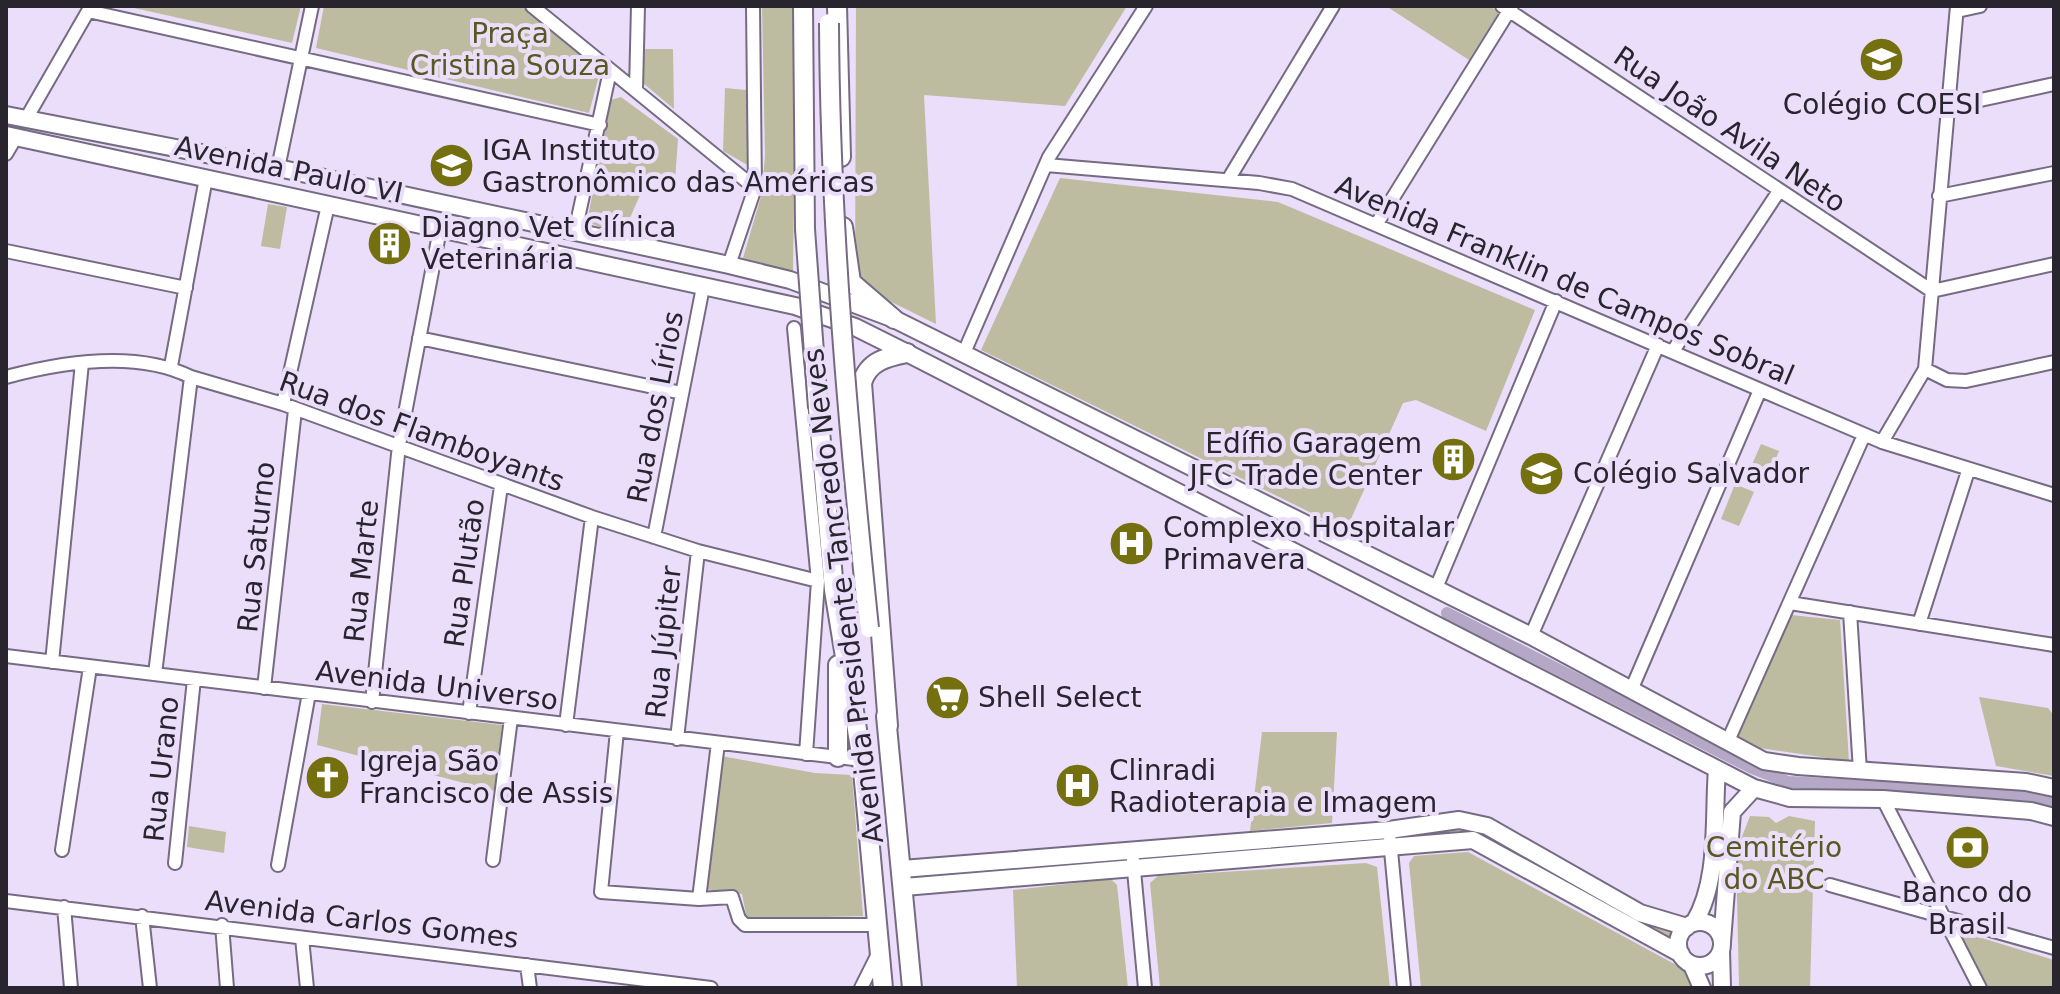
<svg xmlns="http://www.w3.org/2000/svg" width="2060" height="994" font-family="'DejaVu Sans',sans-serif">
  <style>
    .green { fill: #bdbca0 }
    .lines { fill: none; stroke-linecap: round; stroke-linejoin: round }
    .canal { stroke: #b5a8c6; stroke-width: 12 }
    .street-casing { stroke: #766b83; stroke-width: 16 }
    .secondary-casing { stroke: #766b83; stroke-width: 20 }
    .primary-casing { stroke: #766b83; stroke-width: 22 }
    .street { stroke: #fff; stroke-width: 12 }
    .secondary { stroke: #fff; stroke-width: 16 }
    .primary { stroke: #fff; stroke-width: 18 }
    .primary-bridge-casing { stroke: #766b83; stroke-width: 22; stroke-linecap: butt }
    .primary-bridge { stroke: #fff; stroke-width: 18 }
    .labels { text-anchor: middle; stroke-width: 8; stroke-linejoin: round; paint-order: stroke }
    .park-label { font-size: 28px; fill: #5a5722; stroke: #eadefa }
    .poi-label { font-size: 28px; fill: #29252f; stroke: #eadefa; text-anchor: start }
    .street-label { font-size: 28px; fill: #29252f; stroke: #eadefa }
  </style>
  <rect width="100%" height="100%" fill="#eadefa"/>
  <path class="green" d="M125,6H301L292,43Z
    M324,6H517L534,12L600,72L589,113L316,48Z
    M762,6H796L793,272L743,258L762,193L765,155Z
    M856,6H1127L1065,106L924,95L936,324L855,284Z
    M1386,6H1489L1499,12L1469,60Z
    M642,49H673L674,109L643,83Z
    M725,88L746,90L751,167L723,151Z
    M621,97L678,139L675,181L648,177L622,236L587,222L611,100Z
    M1060,178L1278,202L1535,310L1486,431L1416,400L1403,403L1346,530L981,350Z
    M268,204L287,207L280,249L261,246Z
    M1761,444L1779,451L1765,486L1746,478Z
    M1735,484L1754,492L1739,526L1721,519Z
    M1791,615L1840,620L1849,761L1760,748L1735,736Z
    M1979,697L2048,708L2054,716V776L1996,766Z
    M322,704L502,725L495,791L317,745Z
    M1262,732H1337L1332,823L1250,831Z
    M721,756L815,773L852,775L863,916L747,919L742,894L705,889Z
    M1750,816L1769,817L1776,823L1789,816L1815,821L1810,988L1739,986L1736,852Z
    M1475,825L1681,927L1676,943L1575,890L1486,837L1459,831L1407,840L1405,831Z
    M189,826L226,832L224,853L187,847Z
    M1468,852L1691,973V988H1421L1409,863L1414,856Z
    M1366,863L1377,867L1390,988H1160L1150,883L1158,876Z
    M1111,879L1117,885L1128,988H1017L1013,890Z
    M1959,931L2054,960L2052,988H1989Z"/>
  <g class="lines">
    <path class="canal" d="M1447,613L1752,768L1788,782L2029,795L2054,802"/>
    <defs>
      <path id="street" d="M532,6L755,188
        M1502,6L1932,291L2054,264
        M88,11L600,125
        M1957,11L1980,6
        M636,90L638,6
        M1948,107L2054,84
        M26,119L91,6
        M6,154L16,137
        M1046,165L1259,183L1292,189L1882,442L2054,495
        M278,168L312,6
        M1228,180L1333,6
        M1939,196L2054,173
        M1376,225L1512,6
        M575,232L610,71
        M6,251L186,288
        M729,265L755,188L753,6
        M794,328L818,581L806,754
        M419,338L682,393
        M1673,351L1779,191
        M963,355L1049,157L1146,6
        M171,366L206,178
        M1925,369L1947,380L1966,381L2054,362
        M6,377C62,362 137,350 191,377L283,404L592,517L698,551L818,581
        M283,404L328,205
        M1882,442L1925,369L1957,6
        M654,537L703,287
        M1436,588L1556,301
        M1790,603L2054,645
        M1850,612L1860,771
        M1919,624L1968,471
        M1531,636L1658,345
        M6,656L862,760
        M52,662L82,363
        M155,674L191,377
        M264,688L295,410
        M1632,688L1760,390
        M372,702L399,445L440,229
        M469,713L501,486
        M566,725L592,517
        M617,731L601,892L699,899L732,897L739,919L745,925H877
        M677,739L698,551
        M1727,743L1864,435
        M1883,799L1980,988
        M1390,840L1404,988
        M62,850L90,667
        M493,860L511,718
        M1133,860L1145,988
        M175,863L194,679
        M278,865L309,693
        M1830,885L2054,948
        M699,899L718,743
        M6,901L711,988
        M64,907L71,988
        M142,916L150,988
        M222,925L227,988
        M302,938L307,988
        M527,965L530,988
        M861,988L879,952"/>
      <path id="secondary" d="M6,115L278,168L729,265L790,280L894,319L1531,636L1764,761L1798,766L2026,782L2054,788
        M6,135L795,306L855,327L907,353L1754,788L1790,798L1883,799L2031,811L2054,817
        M902,869L1389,830L1459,820L1487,826L1640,913L1687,927
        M904,887L1473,840L1681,954
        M1678 944a22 22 0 1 1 44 0a22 22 0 1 1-44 0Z
        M1694,923C1720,880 1713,819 1717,769
        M1722,942L1732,812L1754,788
        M1721,950L1722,988
        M1692,965L1702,988"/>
      <path id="primary" d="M803,6L805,229
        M837,6L841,157
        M843,227L851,282L894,319
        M818,408L834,590L862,760L883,988
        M838,665V757
        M886,716L912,988
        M888,726L862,383C868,361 887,357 907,353"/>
    </defs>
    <use href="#street" class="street-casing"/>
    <use href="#secondary" class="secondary-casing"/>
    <use href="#primary" class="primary-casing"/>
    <use href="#street" class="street"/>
    <use href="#secondary" class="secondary"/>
    <use href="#primary" class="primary"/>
    <defs>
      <path id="primary-bridge" d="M829,23C830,226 848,426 869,628
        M805,229L818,408"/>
    </defs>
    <use href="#primary-bridge" class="primary-bridge-casing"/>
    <use href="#primary-bridge" class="primary-bridge"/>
  </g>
  <defs>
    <symbol id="school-disc" viewBox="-11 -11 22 22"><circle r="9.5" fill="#746f0f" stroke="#eadefa"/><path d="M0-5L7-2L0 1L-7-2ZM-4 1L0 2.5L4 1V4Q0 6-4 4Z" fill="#fff"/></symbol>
    <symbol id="university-disc" viewBox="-11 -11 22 22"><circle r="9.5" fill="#746f0f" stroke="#eadefa"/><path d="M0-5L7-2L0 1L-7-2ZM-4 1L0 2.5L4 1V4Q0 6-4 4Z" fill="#fff"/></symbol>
    <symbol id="building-disc" viewBox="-11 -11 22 22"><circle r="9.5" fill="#746f0f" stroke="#eadefa"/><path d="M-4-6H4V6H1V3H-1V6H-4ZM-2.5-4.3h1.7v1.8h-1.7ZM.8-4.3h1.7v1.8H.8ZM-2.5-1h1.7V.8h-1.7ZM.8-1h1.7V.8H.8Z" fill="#fff"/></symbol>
    <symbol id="hospital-disc" viewBox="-11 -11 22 22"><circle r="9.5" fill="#746f0f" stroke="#eadefa"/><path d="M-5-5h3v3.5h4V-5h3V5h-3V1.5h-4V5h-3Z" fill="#fff"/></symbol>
    <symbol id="supermarket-disc" viewBox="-11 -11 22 22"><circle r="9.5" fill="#746f0f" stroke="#eadefa"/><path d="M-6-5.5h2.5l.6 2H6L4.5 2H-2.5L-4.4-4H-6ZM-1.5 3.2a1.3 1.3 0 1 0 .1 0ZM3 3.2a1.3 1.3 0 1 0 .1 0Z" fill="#fff"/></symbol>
    <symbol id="church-disc" viewBox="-11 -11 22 22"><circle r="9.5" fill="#746f0f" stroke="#eadefa"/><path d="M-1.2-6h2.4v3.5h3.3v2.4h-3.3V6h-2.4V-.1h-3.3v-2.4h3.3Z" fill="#fff"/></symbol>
    <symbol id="bank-disc" viewBox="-11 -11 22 22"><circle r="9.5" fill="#746f0f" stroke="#eadefa"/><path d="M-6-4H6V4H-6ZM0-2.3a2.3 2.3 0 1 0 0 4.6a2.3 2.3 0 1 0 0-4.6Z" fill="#fff"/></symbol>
  </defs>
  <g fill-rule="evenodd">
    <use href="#school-disc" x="1856" y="34" width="51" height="51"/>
    <use href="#university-disc" x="426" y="140" width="51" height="51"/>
    <use href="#building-disc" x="364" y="218" width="51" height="51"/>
    <use href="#building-disc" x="1428" y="434" width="51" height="51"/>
    <use href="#school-disc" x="1516" y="448" width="51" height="51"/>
    <use href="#hospital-disc" x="1106" y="518" width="51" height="51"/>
    <use href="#supermarket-disc" x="922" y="672" width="51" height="51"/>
    <use href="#church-disc" x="302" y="752" width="51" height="51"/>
    <use href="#hospital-disc" x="1052" y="760" width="51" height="51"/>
    <use href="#bank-disc" x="1942" y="822" width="51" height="51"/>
  </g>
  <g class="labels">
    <g class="park-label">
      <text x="510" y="43">Praça<tspan x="510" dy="32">Cristina Souza</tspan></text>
      <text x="1774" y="857">Cemitério<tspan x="1774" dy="32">do ABC</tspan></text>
    </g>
    <g class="poi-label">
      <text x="1882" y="114" text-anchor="middle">Colégio COESI</text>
      <text x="482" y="160">IGA Instituto<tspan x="482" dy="32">Gastronômico das Américas</tspan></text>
      <text x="421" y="237">Diagno Vet Clínica<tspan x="421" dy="32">Veterinária</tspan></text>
      <text x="1422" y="453" text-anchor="end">Edífio Garagem<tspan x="1422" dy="32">JFC Trade Center</tspan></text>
      <text x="1573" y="483">Colégio Salvador</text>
      <text x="1163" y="537">Complexo Hospitalar<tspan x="1163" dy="32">Primavera</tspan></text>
      <text x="978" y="707">Shell Select</text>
      <text x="359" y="771">Igreja São<tspan x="359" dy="32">Francisco de Assis</tspan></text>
      <text x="1109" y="780">Clinradi<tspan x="1109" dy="32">Radioterapia e Imagem</tspan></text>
      <text x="1967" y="902" text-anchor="middle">Banco do<tspan x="1967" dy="32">Brasil</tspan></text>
    </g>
    <g class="street-label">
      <text transform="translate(1730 129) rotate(34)" y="10">Rua João Avila Neto</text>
      <text transform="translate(289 169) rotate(12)" y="10">Avenida Paulo VI</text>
      <text transform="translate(1565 280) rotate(23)" y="10">Avenida Franklin de Campos Sobral</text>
      <text transform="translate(655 407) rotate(-79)" y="10">Rua dos Lírios</text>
      <text transform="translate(422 431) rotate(20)" y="10">Rua dos Flamboyants</text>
      <text transform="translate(256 547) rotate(-84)" y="10">Rua Saturno</text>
      <text transform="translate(361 571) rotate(-84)" y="10">Rua Marte</text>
      <text transform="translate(464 573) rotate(-82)" y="10">Rua Plutão</text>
      <text transform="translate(843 596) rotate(-97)" y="10">Avenida Presidente Tancredo Neves</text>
      <text transform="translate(663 642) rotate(-84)" y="10">Rua Júpiter</text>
      <text transform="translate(437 685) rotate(7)" y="10">Avenida Universo</text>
      <text transform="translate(161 769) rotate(-84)" y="10">Rua Urano</text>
      <text transform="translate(362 919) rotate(7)" y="10">Avenida Carlos Gomes</text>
    </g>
  </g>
  <rect width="2060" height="994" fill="none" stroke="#29252f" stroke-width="16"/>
</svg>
